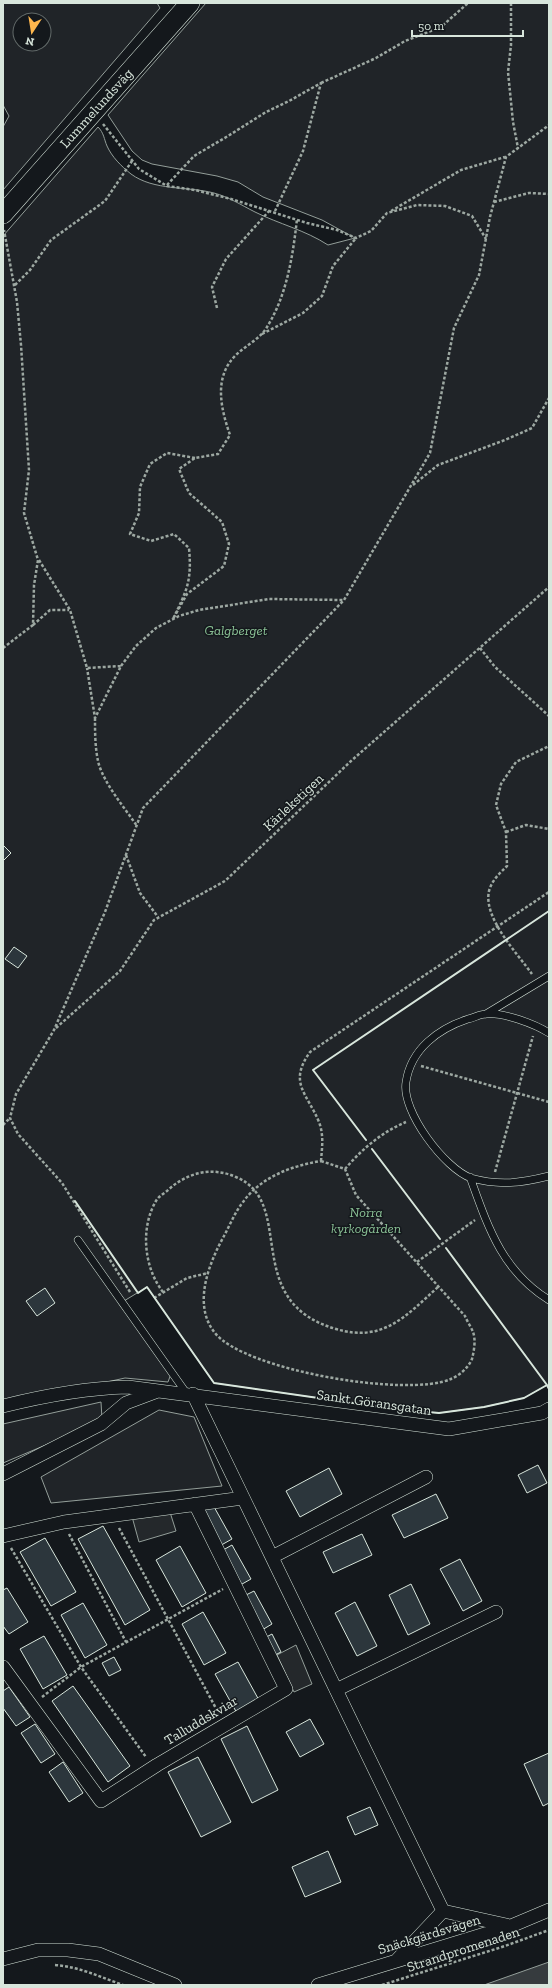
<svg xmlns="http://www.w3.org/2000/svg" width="552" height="1988" font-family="'Zilla Slab',serif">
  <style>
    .green { fill: #202428; stroke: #939e99; fill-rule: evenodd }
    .parking { fill: #24282b; stroke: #939e99 }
    .water { fill: #363b3e; stroke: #939e99 }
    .building { fill: #2c363c; stroke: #d8e6dc }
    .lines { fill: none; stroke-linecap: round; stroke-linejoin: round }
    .service-casing { stroke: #d8e6dc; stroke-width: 8 }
    .minor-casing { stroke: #d8e6dc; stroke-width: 14 }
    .secondary-casing { stroke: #d8e6dc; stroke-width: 20 }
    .path { stroke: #9da8a2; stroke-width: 2.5; stroke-dasharray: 3 2; stroke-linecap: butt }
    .service { stroke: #14181c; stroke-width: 7 }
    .minor { stroke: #14181c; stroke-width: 13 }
    .secondary { stroke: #14181c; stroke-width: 19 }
    .wall { stroke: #d8e6dc; stroke-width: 2 }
    .labels { text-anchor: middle; stroke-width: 3; stroke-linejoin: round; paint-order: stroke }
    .street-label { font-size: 14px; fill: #d8e6dc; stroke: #14181c }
    .park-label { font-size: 14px; font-style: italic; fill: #8ac095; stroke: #14181c }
  </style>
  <rect width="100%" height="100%" fill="#14181c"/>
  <path class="green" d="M3,3H157L160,8L3,190V127L9,116L3,105ZM20,20H44V44H20Z
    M206,3H549V1389L547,1385L524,1398L484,1407L439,1413L395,1409L214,1383L147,1287L119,1304L172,1371L168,1382L125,1378L3,1405V236L98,127C104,133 104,139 107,146C112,157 121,166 131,174C154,191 187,186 214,193C229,197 241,205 255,212C279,224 305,230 328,245L355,238L322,220L263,197L238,182L217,176L152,164L142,160L132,151L108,115Z
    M101,1402L102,1419L86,1428L3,1463V1424Z
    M159,1410L194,1417L222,1486L51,1503L41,1477Z"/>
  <path class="parking" d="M169,1509L176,1531L139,1542L131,1513Z
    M296,1645L312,1684L294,1692L277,1655Z"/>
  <path class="water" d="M549,1962V1985H484Z"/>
  <path class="building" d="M3,845L11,853L3,861Z
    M14,947L27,956L18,968L5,959Z
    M45,1288L55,1303L37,1316L26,1301Z
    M538,1465L547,1483L527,1493L518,1475Z
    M329,1468L342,1494L300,1517L286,1491Z
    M436,1494L448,1518L404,1538L392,1515Z
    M213,1505L232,1539L216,1548L198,1514Z
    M103,1526L150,1610L125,1625L78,1539Z
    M362,1534L372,1555L333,1573L323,1552Z
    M45,1538L76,1592L51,1606L20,1552Z
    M232,1545L251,1579L235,1588L216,1554Z
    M180,1546L206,1593L182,1607L156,1560Z
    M460,1559L482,1601L463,1611L440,1569Z
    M411,1584L430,1624L408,1635L389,1595Z
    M7,1588L28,1622L9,1634L3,1626V1590Z
    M254,1591L272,1624L257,1633L238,1599Z
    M355,1602L377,1646L357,1656L335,1613Z
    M83,1603L107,1645L85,1658L61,1615Z
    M203,1612L226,1653L204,1665L182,1624Z
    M272,1634L281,1652L269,1658L259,1641Z
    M44,1636L67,1675L43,1689L20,1649Z
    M114,1657L121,1670L109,1676L102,1663Z
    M238,1662L260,1702L238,1715L215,1674Z
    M73,1686L130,1766L108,1782L52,1701Z
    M9,1687L30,1717L16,1726L3,1708V1691Z
    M310,1719L324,1744L300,1757L286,1732Z
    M35,1724L55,1754L41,1763L21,1733Z
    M247,1726L278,1790L252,1803L221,1739Z
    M549,1753V1803L543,1806L524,1764Z
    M198,1757L231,1822L201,1837L168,1772Z
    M63,1762L83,1793L69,1802L49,1772Z
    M370,1807L378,1825L355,1835L347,1817Z
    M328,1851L341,1882L305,1897L292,1867Z"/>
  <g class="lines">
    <defs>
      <path id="service" d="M486,1014L549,976
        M549,1033C535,1024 503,1012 486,1014C480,1014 474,1018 468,1019C438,1029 411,1049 406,1082C401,1111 445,1169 471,1178C500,1186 521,1183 549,1176
        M470,1177C488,1227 502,1271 549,1300
        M78,1240L187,1394"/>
      <path id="minor" d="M193,1394L443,1911L396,1961
        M3,1406C43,1396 87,1388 128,1387L449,1429L542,1413L549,1409
        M3,1474L101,1424L126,1403L158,1391
        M3,1536L64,1522L243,1498
        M272,1557L426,1477
        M3,1667L101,1801L157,1765L286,1689L195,1504
        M336,1690L496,1612
        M443,1911L510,1926
        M3,1959L38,1950H68L99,1954L175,1985
        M318,1985L511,1926L549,1910"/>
      <path id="secondary" d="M3,214L190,3"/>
    </defs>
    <use href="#service" class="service-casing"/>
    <use href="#minor" class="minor-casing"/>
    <use href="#secondary" class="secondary-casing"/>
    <path class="path" d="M511,3V45L508,72L513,122L518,148
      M321,83L376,58L405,41L441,27L468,3
      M103,124L139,169L167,186L195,190L231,199L307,223L337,230L356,238L371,231L387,213L417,205L445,206L472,216L486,239
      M167,185L194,156L228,136L266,112L289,101L321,83L303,151L275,211
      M494,202L529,193L549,194
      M391,211L461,170L505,157
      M15,285L30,270L51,240L105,201L132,161
      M217,308L212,287L226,259L270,210
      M262,334L303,313L322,296L333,266L356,238
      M195,458L167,453L150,464L140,487L139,513L130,534L151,541L174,534L189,548C192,581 187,590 173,619L187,594L224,566L229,544L222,522L189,493L179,469L195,458L218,454L230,435C221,409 213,377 236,355C246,345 260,339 267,327C287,295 293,255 297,219
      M413,485L438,465L505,440L532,428L549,398
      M39,560L70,610L87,668L121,666L95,718L87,668
      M33,625L50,610H69
      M3,648L33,625L34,585L38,560L24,513L29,470L21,345L17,302L4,230
      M480,648L495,667L549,716
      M121,666L136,646L156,628L179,616L199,610L269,599L343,600
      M95,718C95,733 95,750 99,765C106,786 124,807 137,826
      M506,832L526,825L549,829
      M126,855L140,893L158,917
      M532,974C517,953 483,918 489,891C492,880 500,873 507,866L506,832L496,805L501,784L516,762L549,746
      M56,1028L120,971L154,920L225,881L351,761L549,587
      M421,1066L549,1102
      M3,1125L10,1118
      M321,1161L345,1169L356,1195L465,1316C467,1321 471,1327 473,1332C476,1340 474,1351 472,1359C468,1368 460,1375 451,1379C407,1398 244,1370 215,1333C192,1305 209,1263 224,1236C230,1225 235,1212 243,1202C261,1177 291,1166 321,1161Z
      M321,1161C322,1148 324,1135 319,1122C307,1093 288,1083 310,1052L549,892
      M345,1169C362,1149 382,1132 406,1122
      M495,1172L533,1036
      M417,1262L475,1220
      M130,1292L62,1183L18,1134L10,1118L16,1094L54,1030L105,912L143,808L344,600L430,453L454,328L479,275L490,217L506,157L549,125
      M163,1292C144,1268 140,1228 156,1201C158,1197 163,1194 167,1191C186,1173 211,1166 236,1177C298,1203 239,1301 336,1329C383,1343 406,1316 438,1287
      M154,1298L187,1278L208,1273
      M119,1528L219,1714
      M69,1534L126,1642
      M11,1548L81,1667L146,1757
      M42,1697L81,1667L223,1589
      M55,1965C80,1967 100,1977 123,1985
      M382,1985L505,1946L549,1930"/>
    <use href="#service" class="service"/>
    <use href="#minor" class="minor"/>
    <use href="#secondary" class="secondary"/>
    <path class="wall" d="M366,1140L313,1070L549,911
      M372,1149L440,1239
      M75,1201L138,1293L147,1287L214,1383L395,1409L439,1413L484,1407L524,1398L547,1385L549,1389
      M446,1248L547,1385"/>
  </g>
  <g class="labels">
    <g class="street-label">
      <text transform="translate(96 108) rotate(-48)" y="5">Lummelundsväg</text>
      <text transform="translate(293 802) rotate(-43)" y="5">Kärlekstigen</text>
      <text transform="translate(374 1402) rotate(8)" y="5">Sankt Göransgatan</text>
      <text transform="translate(201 1720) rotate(-31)" y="5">Talluddskviar</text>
      <text transform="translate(429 1934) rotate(-17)" y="5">Snäckgärdsvägen</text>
      <text transform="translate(463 1949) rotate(-18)" y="5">Strandpromenaden</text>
    </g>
    <g class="park-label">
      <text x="236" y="635">Galgberget</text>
      <text x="366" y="1217">Norra<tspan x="366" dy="16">kyrkogården</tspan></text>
    </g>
  </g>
  <rect width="552" height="1988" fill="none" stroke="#d8e6dc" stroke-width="8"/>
  <g transform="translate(32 32) rotate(192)"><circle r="19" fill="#14181c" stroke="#626a69"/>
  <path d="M0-3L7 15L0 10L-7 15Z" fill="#ffb74d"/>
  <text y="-6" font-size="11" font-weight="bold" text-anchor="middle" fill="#d8e6dc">N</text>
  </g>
  <path d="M412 30v6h111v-6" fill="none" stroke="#d8e6dc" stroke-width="2"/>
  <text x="418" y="30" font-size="12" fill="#d8e6dc" stroke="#14181c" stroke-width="3" paint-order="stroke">50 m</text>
</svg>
